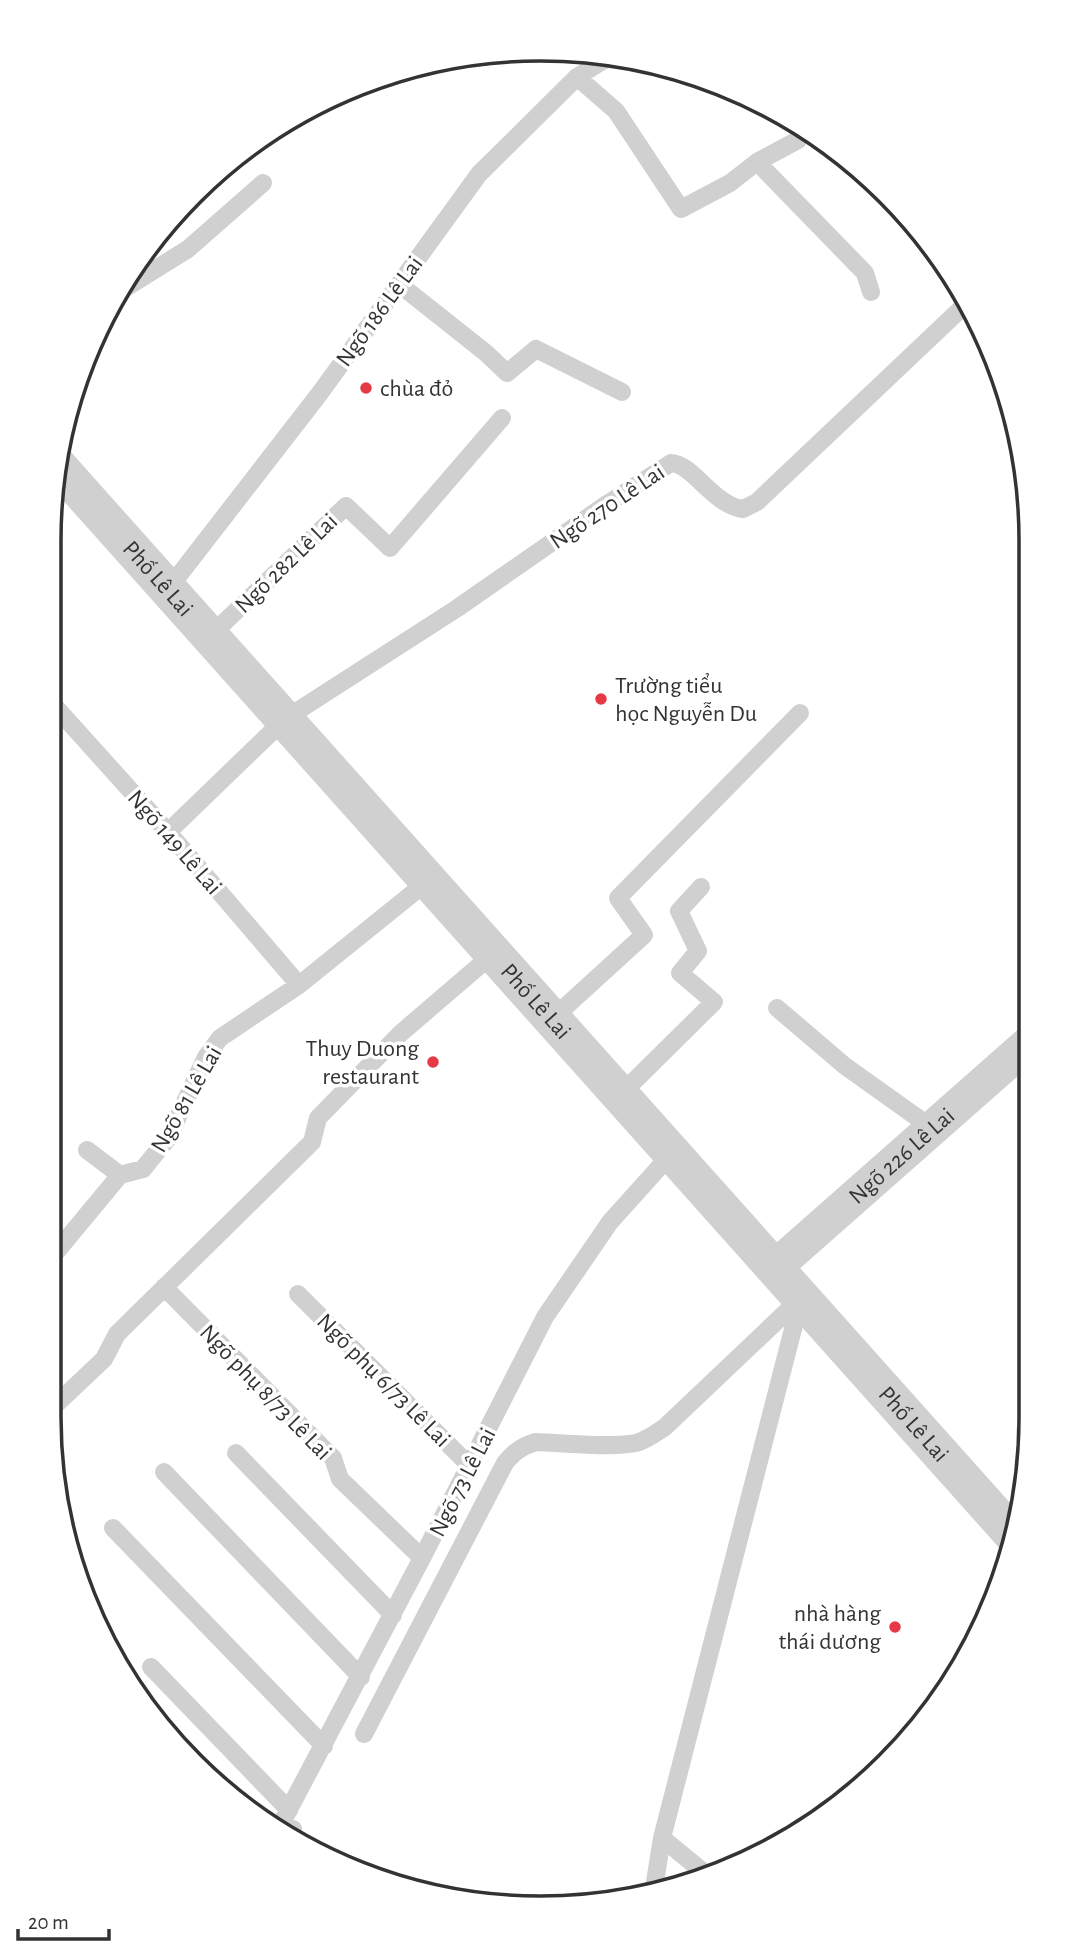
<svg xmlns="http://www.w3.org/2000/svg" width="1080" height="1957" font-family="'Alegreya Sans',sans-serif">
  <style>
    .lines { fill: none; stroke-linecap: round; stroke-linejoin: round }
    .service { stroke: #d0d0d0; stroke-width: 18 }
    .minor { stroke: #d0d0d0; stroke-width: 35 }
    .tertiary { stroke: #d0d0d0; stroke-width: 38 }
    .poi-dot { fill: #e63946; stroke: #fff; stroke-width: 2.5 }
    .labels { text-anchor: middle; stroke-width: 7; stroke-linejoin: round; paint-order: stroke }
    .street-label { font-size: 24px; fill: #333; stroke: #fff }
    .poi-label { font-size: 24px; fill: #333; stroke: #fff; text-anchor: start }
    .rim { fill: none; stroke: #333; stroke-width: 3.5 }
  </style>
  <rect width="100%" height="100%" fill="#fff"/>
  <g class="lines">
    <path class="service" d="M577,77L616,111L681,209L730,183L757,162L865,273L871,292
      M757,162L798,140L799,125
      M399,284L486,353L507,373L536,349L622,392
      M114,295L188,249L263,183
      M169,588L320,393L479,174L577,77L612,55
      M210,636L346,506L390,548L502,418
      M50,701L168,832L299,985
      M168,832L285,719L456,609L607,504L671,463C693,464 713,505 743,509L757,502L967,303
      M777,1008L845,1066L932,1128
      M552,1019L644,935L618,898L800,713
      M620,1095L714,1002L680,973L698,951L679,911L701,887
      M87,1150L120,1175
      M57,1251L120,1175L143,1169L168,1138L206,1057L220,1038L299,985L428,881
      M164,1287L333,1458L340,1479L422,1558
      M298,1294L470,1466
      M49,1411L104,1359L117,1334L312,1142L318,1118L401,1033L493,954
      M236,1453L393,1615
      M164,1472L361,1677
      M113,1528L324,1746
      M151,1667L289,1810
      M364,1734L505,1463C514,1452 522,1446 536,1442C563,1443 611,1448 636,1443C647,1440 656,1433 665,1427L801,1298
      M278,1830L422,1558L545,1317L610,1222L673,1152
      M292,1836L293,1829
      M662,1838L707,1875
      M654,1888L662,1838L801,1298"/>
    <path class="minor" id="s1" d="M774,1268L1029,1043"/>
    <path class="tertiary" id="s2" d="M57,465L1015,1537"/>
  </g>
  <g class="poi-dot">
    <circle cx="366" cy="388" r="7"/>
    <circle cx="601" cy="699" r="7"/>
    <circle cx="433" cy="1062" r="7"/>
    <circle cx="895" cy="1627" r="7"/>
  </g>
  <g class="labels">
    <g class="street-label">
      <text transform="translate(379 311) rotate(-54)" y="8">Ngõ 186 Lê Lai</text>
      <text transform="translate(607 506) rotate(-34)" y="8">Ngõ 270 Lê Lai</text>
      <text transform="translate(286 563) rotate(-44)" y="8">Ngõ 282 Lê Lai</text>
      <text dy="8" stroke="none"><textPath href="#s2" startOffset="152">Phố Lê Lai</textPath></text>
      <text transform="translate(175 842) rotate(49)" y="8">Ngõ 149 Lê Lai</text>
      <text dy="8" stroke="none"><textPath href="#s2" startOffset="719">Phố Lê Lai</textPath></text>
      <text transform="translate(186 1099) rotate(-60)" y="8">Ngõ 81 Lê Lai</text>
      <text dy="8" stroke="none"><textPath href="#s1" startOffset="170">Ngõ 226 Lê Lai</textPath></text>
      <text transform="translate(384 1380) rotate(45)" y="8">Ngõ phụ 6/73 Lê Lai</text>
      <text transform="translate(266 1392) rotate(46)" y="8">Ngõ phụ 8/73 Lê Lai</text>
      <text dy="8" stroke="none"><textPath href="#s2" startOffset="1286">Phố Lê Lai</textPath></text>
      <text transform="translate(462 1482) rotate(-63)" y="8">Ngõ 73 Lê Lai</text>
    </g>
    <g class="poi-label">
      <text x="380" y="396">chùa đỏ</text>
      <text x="615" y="693">Trường tiểu<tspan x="615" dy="28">học Nguyễn Du</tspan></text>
      <text x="419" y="1056" text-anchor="end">Thuy Duong<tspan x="419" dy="28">restaurant</tspan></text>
      <text x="881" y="1621" text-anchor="end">nhà hàng<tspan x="881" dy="28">thái dương</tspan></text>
    </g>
  </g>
  <path d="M0 0H1080V1957H0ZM540 61H540A479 479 0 0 1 1019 540V1417A479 479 0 0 1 540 1896H540A479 479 0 0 1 61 1417V540A479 479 0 0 1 540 61Z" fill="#fff" fill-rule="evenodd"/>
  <path class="rim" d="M540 61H540A479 479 0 0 1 1019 540V1417A479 479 0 0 1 540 1896H540A479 479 0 0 1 61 1417V540A479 479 0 0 1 540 61Z"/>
  <path d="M18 1929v10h91v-10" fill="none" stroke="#333333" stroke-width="3.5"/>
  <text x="28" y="1929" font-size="21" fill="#333333" stroke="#ffffff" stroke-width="5" paint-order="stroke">20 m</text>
</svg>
